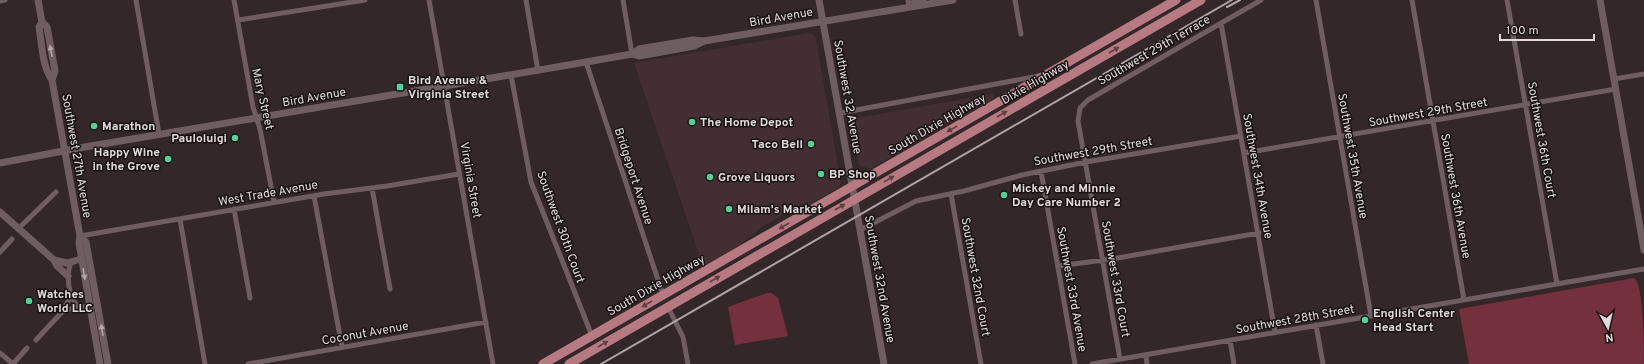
<svg xmlns="http://www.w3.org/2000/svg" width="1644" height="364" font-family="Overpass,sans-serif">
  <style>
    .built { fill: #432f31 }
    .green { fill: #74303d }
    .lines { fill: none; stroke-linecap: round; stroke-linejoin: round }
    .minor { stroke: #6e5e60; stroke-width: 5 }
    .tertiary { stroke: #6e5e60; stroke-width: 7 }
    .secondary { stroke: #6e5e60; stroke-width: 7 }
    .trunk { stroke: #b77982; stroke-width: 9 }
    .rail { stroke: #afa5a6; stroke-width: 2 }
    .oneway { fill: #604044 }
    .oneway2 { fill: #b4a8a9 }
    .poi-dot { fill: #4fd399; stroke: #181212; stroke-width: 1.5 }
    .labels { text-anchor: middle; stroke-width: 3; stroke-linejoin: round; paint-order: stroke }
    .street-label { font-size: 12px; fill: #e2d9da; stroke: #181212 }
    .poi-label { font-size: 12px; font-weight: bold; fill: #e2d9da; stroke: #181212; text-anchor: start }
  </style>
  <rect width="100%" height="100%" fill="#342728"/>
  <path class="built" d="M809,33L815,36L816,39L841,183L838,188L801,209L788,212L762,227L740,245L703,266L634,63Z
    M992,94L994,95L993,99L870,169L859,165L851,123L852,119Z"/>
  <path class="green" d="M1634,278C1644,284 1644,349 1644,364H1469L1459,309Z
    M767,293H772L778,298L788,336L735,345L728,307Z"/>
  <g class="lines">
    <path class="minor" d="M136,0L159,134
      M234,0L253,107L260,129L274,202
      M429,0L493,364
      M526,0L538,71
      M623,0L632,54
      M908,0L909,6
      M1015,0L1021,34
      M1316,0L1371,316
      M1412,0L1464,300
      M1507,0L1557,284
      M0,1L5,0
      M238,20L365,0
      M1221,23L1275,332
      M586,62L663,295
      M511,75L531,182L592,336
      M1614,79L1644,74
      M840,113L1039,76
      M1244,153L1616,89
      M1041,171L1075,364
      M372,188L390,289
      M951,194L981,364
      M314,196L342,347
      M234,209L250,298
      M180,219L205,364
      M19,228L56,192
      M860,230L916,201L964,191L1022,175L1086,162L1241,136
      M80,236L324,194L387,186L459,174
      M0,252L12,239
      M71,262C66,274 68,298 78,306
      M1058,266L1112,259L1259,233
      M668,307L683,337L688,364
      M62,312L72,294
      M1316,325L1323,364
      M36,340L62,312L78,306L90,308
      M1230,340L1234,364
      M0,353L13,364
      M1146,355L1147,364
      M1120,359L1078,121L1080,108L1088,100L1261,0
      M13,364L27,348
      M248,364L486,322
      M1092,364L1644,269"/>
    <path class="tertiary" d="M819,0L884,364
      M909,6L917,1L923,0
      M632,54L639,56L694,46L704,41
      M0,163L79,148L586,62L632,54L639,49L693,40L704,41L953,0
      M0,212L54,260L67,263L81,259
      M54,260L57,266L68,276"/>
    <path class="secondary" d="M38,0L42,22L47,27L55,71L52,80
      M1600,0L1644,250
      M42,22L39,27C42,44 42,66 52,80L80,236L79,243L100,364
      M80,236L86,242L108,364"/>
    <path class="trunk" d="M543,364L1176,0
      M569,364L1201,0"/>
    <path class="rail" d="M1227,7L1240,0
      M601,364L1232,0"/>
  </g>
  <defs><path id="oneway-solid" d="M-6-.8H1V-3.2L6.5 0L1 3.2V.8H-6Z"/></defs>
  <g class="oneway">
    <use href="#oneway-solid" transform="translate(1114 50) rotate(-30)"/>
    <use href="#oneway-solid" transform="translate(1002 114) rotate(-30)"/>
    <use href="#oneway-solid" transform="translate(952 129) rotate(150)"/>
    <use href="#oneway-solid" transform="translate(889 179) rotate(-30)"/>
    <use href="#oneway-solid" transform="translate(840 207) rotate(-30)"/>
    <use href="#oneway-solid" transform="translate(784 226) rotate(150)"/>
    <use href="#oneway-solid" transform="translate(715 279) rotate(-30)"/>
    <use href="#oneway-solid" transform="translate(647 304) rotate(150)"/>
    <use href="#oneway-solid" transform="translate(603 344) rotate(-30)"/>
  </g>
  <g class="oneway2">
    <use href="#oneway-solid" transform="translate(51 51) rotate(-101)"/>
    <use href="#oneway-solid" transform="translate(84 274) rotate(80)"/>
    <use href="#oneway-solid" transform="translate(102 330) rotate(-100)"/>
  </g>
  <g class="poi-dot">
    <rect x="396" y="83" width="8" height="8" rx="2"/>
    <circle cx="692" cy="122" r="4"/>
    <circle cx="94" cy="126" r="4"/>
    <circle cx="235" cy="138" r="4"/>
    <circle cx="811" cy="144" r="4"/>
    <circle cx="168" cy="159" r="4"/>
    <circle cx="821" cy="174" r="4"/>
    <circle cx="710" cy="177" r="4"/>
    <circle cx="1004" cy="195" r="4"/>
    <circle cx="729" cy="209" r="4"/>
    <circle cx="29" cy="301" r="4"/>
    <circle cx="1365" cy="320" r="4"/>
  </g>
  <g class="labels">
    <g class="street-label">
      <text transform="translate(781 17) rotate(-10)" y="4">Bird Avenue</text>
      <text transform="translate(1154 50) rotate(-30)" y="4">Southwest 29th Terrace</text>
      <text transform="translate(1035 82) rotate(-30)" y="4">Dixie Highway</text>
      <text transform="translate(314 97) rotate(-10)" y="4">Bird Avenue</text>
      <text transform="translate(848 97) rotate(80)" y="4">Southwest 32 Avenue</text>
      <text transform="translate(263 99) rotate(77)" y="4">Mary Street</text>
      <text transform="translate(1428 112) rotate(-10)" y="4">Southwest 29th Street</text>
      <text transform="translate(937 124) rotate(-30)" y="4">South Dixie Highway</text>
      <text transform="translate(1542 140) rotate(80)" y="4">Southwest 36th Court</text>
      <text transform="translate(1093 151) rotate(-10)" y="4">Southwest 29th Street</text>
      <text transform="translate(77 156) rotate(80)" y="4">Southwest 27th Avenue</text>
      <text transform="translate(1353 156) rotate(80)" y="4">Southwest 35th Avenue</text>
      <text transform="translate(634 176) rotate(72)" y="4">Bridgeport Avenue</text>
      <text transform="translate(1258 176) rotate(80)" y="4">Southwest 34th Avenue</text>
      <text transform="translate(471 180) rotate(80)" y="4">Virginia Street</text>
      <text transform="translate(268 193) rotate(-10)" y="4">West Trade Avenue</text>
      <text transform="translate(1456 196) rotate(80)" y="4">Southwest 36th Avenue</text>
      <text transform="translate(561 227) rotate(70)" y="4">Southwest 30th Court</text>
      <text transform="translate(976 277) rotate(80)" y="4">Southwest 32nd Court</text>
      <text transform="translate(880 279) rotate(80)" y="4">Southwest 32nd Avenue</text>
      <text transform="translate(1116 279) rotate(80)" y="4">Southwest 33rd Court</text>
      <text transform="translate(656 285) rotate(-30)" y="4">South Dixie Highway</text>
      <text transform="translate(1072 289) rotate(80)" y="4">Southwest 33rd Avenue</text>
      <text transform="translate(1295 319) rotate(-10)" y="4">Southwest 28th Street</text>
      <text transform="translate(365 333) rotate(-10)" y="4">Coconut Avenue</text>
    </g>
    <g class="poi-label">
      <text x="408" y="84">Bird Avenue &amp;<tspan x="408" dy="14">Virginia Street</tspan></text>
      <text x="700" y="126">The Home Depot</text>
      <text x="102" y="130">Marathon</text>
      <text x="227" y="142" text-anchor="end">Pauloluigi</text>
      <text x="803" y="148" text-anchor="end">Taco Bell</text>
      <text x="160" y="156" text-anchor="end">Happy Wine<tspan x="160" dy="14">in the Grove</tspan></text>
      <text x="829" y="178">BP Shop</text>
      <text x="718" y="181">Grove Liquors</text>
      <text x="1012" y="192">Mickey and Minnie<tspan x="1012" dy="14">Day Care Number 2</tspan></text>
      <text x="737" y="213">Milam's Market</text>
      <text x="37" y="298">Watches<tspan x="37" dy="14">World LLC</tspan></text>
      <text x="1373" y="317">English Center<tspan x="1373" dy="14">Head Start</tspan></text>
    </g>
  </g>
  <g transform="translate(1608 328) rotate(172)" stroke="#181212" stroke-width="3" paint-order="stroke">
  <path d="M0-3L7 15L0 10L-7 15Z" fill="#e2d9da"/>
  <text y="-6" font-size="11" font-weight="bold" text-anchor="middle" fill="#e2d9da">N</text>
  </g>
  <path d="M1500 34v6h94v-6" fill="none" stroke="#e2d9da" stroke-width="2"/>
  <text x="1506" y="34" font-size="12" fill="#e2d9da" stroke="#181212" stroke-width="3" paint-order="stroke">100 m</text>
</svg>
